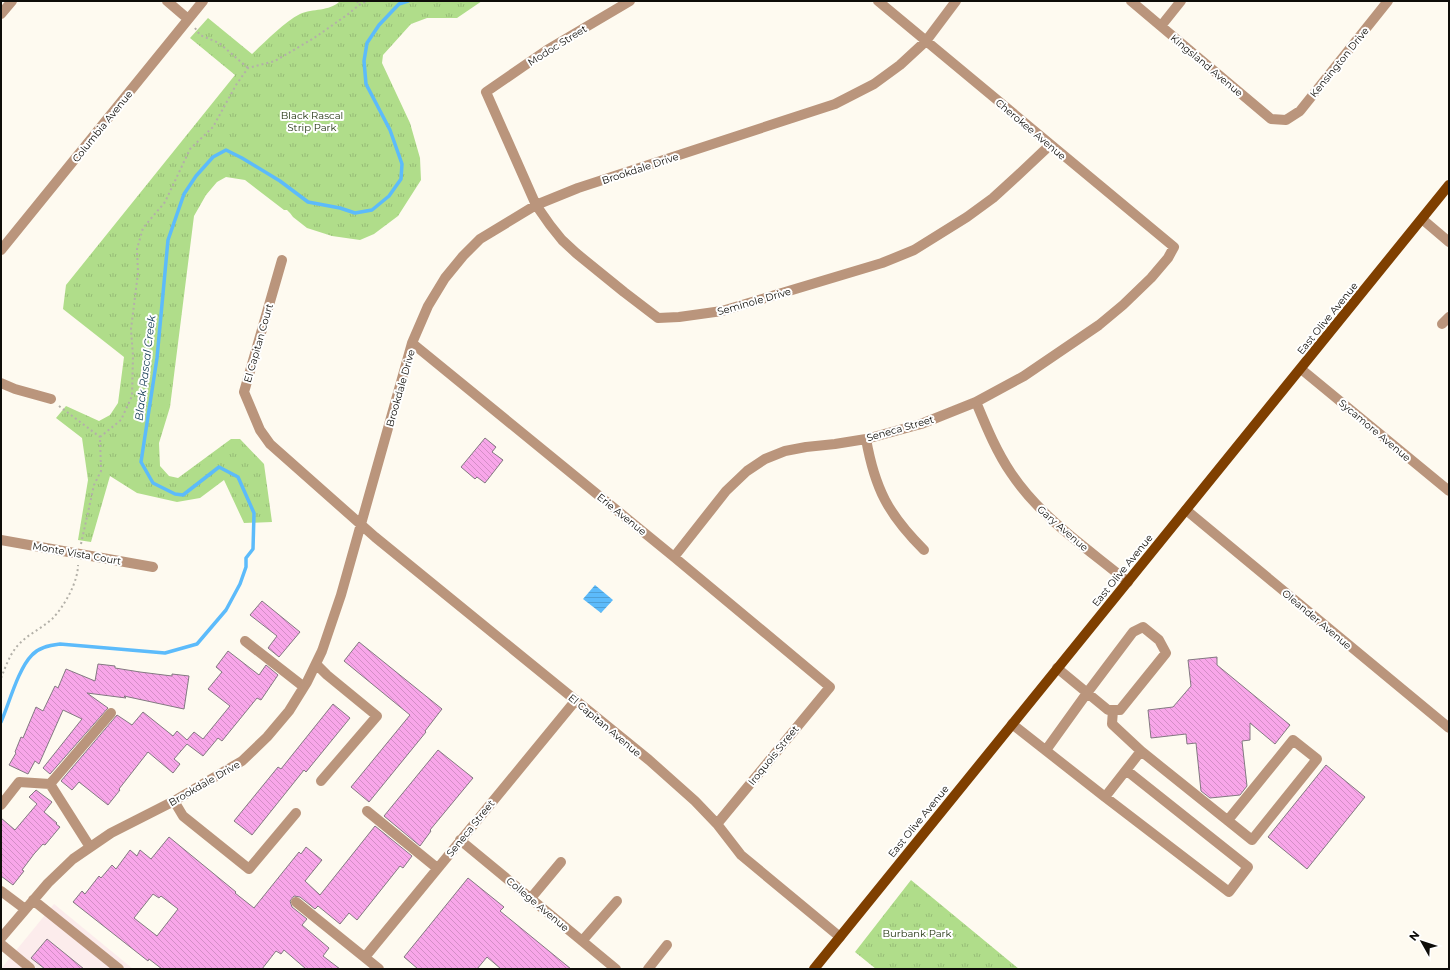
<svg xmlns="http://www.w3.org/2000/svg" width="1450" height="970" font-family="Montserrat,sans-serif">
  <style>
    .commercial { fill: #fcecec }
    .park { fill: url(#park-tufts) }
    .water { fill: url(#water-rules) }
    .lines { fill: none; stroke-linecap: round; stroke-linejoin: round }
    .stream { stroke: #5cbbfb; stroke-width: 3.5 }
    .building { fill: url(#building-back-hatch); stroke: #837981; fill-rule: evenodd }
    .path { stroke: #b3b0a8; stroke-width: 2; stroke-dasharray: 2 3; stroke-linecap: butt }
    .minor { stroke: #ba957c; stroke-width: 10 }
    .major { stroke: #7f3f00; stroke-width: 10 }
    .labels { text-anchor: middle; stroke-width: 4; stroke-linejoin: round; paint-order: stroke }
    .street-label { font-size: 10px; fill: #0e0d09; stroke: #fff }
    .park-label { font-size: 10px; fill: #20320e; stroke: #fff }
    .water-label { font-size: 11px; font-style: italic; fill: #0e3750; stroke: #fff }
  </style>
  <defs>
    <pattern id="park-tufts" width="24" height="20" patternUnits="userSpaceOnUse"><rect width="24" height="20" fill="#b0dd8a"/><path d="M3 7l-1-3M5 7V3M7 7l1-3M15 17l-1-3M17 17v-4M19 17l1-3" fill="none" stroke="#96bc76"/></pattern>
    <pattern id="water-rules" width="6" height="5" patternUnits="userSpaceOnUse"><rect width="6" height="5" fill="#5cbbfb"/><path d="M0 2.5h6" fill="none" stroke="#4fa0d6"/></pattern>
    <pattern id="building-back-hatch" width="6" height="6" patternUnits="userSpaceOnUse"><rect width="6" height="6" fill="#f8a6e9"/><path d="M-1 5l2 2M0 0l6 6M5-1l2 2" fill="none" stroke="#d38ec6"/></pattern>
  </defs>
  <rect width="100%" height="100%" fill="#fefaf0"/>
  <path class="commercial" d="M54,904L133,969H1Z"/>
  <path class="park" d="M340,1H482L457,18H427L411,24L383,55L382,63L410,123L420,158L421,180L398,216L374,234L360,240L332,236L307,228L293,217L290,213L287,210H284L245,180L226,177L217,182L206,195L194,216L170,407L159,443L160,466L169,476L178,478L231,439H240L264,464L272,522L244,523L224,480L200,498L177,502L137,493L110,476L91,542L78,540L88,480L82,438L56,418L66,406L99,421L110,415L118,403L124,357L63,309L66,285L235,75L190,38L208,18L252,54C265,42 284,22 300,14C313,8 329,12 340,1Z
    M911,880L1019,969H876L855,952Z"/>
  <path class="water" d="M595,585L613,600L601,613L583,599Z"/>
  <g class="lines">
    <path class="stream" d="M1,722C9,704 18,669 32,655C39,647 50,645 60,644L165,653L197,644L226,610L240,584L246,567V558L253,549L254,513L238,477L219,467L183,495L175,494L153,483L141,462L157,358L168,240L184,194L196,176L213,157L226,150L242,158L280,181L308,202L340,208L355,213L372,210L389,196L401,179L402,164L390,130L366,84L364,61L367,43L379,25L399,4L408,1"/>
  </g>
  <path class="building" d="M485,438L496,447L492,452L503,460L485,483L477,477L475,479L461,467Z
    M262,601L300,632L279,657L268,648L277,636L250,615Z
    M359,642L442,709L425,731L426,732L369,802L351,787L410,715L344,661Z
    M228,651L259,675L266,665L278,675L261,700L257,698L222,741L218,738L203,756L187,744L174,759L180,764L173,773L148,752L119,789L120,790L108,805L79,782L72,790L61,781L117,715L132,725L143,712L173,736L177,731L187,740L194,732L203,739L230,706L208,689L222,672L216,667Z
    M1217,657V665L1290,725L1275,744L1250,723V740L1242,741L1247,786L1240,795L1210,798L1201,791L1196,743L1187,744L1186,734L1151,738L1148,710L1173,707L1191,686L1188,660Z
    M98,664L115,666V668L140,672L172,676V674L189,676L184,709L124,696L126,698L87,693L108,708L50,774L43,768L82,719L63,710L39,764L35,761L28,774L9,765L16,753L15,752L21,737L23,738L36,707L43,711L55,686L58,688L66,669L95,681Z
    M333,704L350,718L306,772L304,770L252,835L234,821L278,767L281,769Z
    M438,750L473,778L430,830L431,831L420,846L384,816Z
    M1326,765L1365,797L1307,869L1268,837Z
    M36,790L52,802L44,812L57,823L56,824L60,827L45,845L43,844L34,854L22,870L24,871L13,885L1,876V818L15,830L37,804L29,797Z
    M375,826L412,856L403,868L400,866L357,920L349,913L340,924L318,906L315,909L300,897L294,896L290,901L292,907L307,919L302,925L329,948L323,956L340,969H306L284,950L281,954L276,951L262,969H162L149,959L148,961L73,902L82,891L85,894L99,876L101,878L112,865L116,869L130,850L137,856L140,850L151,859L169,837L236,892L235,893L254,908L299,852L301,854L306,847L322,860L305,881L320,895ZM153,894L159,898L161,896L178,909L157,936L134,918Z
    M468,878L504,907L500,911L571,969H501L487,957L477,969H418L404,957Z
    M47,939L84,969H45L31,958Z"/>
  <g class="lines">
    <path class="path" d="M357,1L359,5
      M195,28L200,35L219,43L248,68
      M59,406L100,437
      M81,544L94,485L101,471L100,437L121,420L132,396L133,356L131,329L138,273L137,249L143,228L165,202L190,149L213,127L236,85L248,68L275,61L314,38L347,15L359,5L367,1
      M1,678C6,666 10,653 20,643C29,634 42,628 52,619C64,607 78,582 78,565"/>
    <path class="minor" d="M167,1L188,19
      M630,1L547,50L486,92L536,205L550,225L562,240L576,253L624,292L658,318L679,317L722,311L882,263L914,250L967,217L993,198L1016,177L1050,145
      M1131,1L1271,119L1286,120L1300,111L1388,1
      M1,14L12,1
      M1161,26L1181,1
      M1422,219L1449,242
      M1,250L203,1
      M282,260L244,392L260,430L270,444L375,537L649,760L695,801L717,824L741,855L840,937
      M1442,324L1449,317
      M412,343L674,557L830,687L717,824
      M1301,369L1449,491
      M1,383L15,389L51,399
      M976,402C986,426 996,451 1011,473C1041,518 1087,548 1128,582
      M866,439C875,489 888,514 924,550
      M1186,510L1449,728
      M1,540L153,567
      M674,557L726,491L747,471L765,459L785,451L806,447L835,444L866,439L921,424L976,402L1024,376L1099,325L1123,305L1151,278L1168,258L1174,247L878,1
      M245,641L304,687
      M316,664L327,675L377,716L321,781
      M1012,724L1105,797L1141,751L1112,724L1113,710
      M1046,750L1087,693L1133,632L1143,627L1159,640L1166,653L1120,710H1108L1057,668
      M1141,751L1252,840L1317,759L1293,740L1228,820
      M50,784L111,713
      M1105,797L1229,892L1248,867L1126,770
      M174,801L183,816L249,869L296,813
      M1,805L19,782L50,784L90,847
      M367,811L437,868
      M460,840L616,969
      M1,891L25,909
      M531,898L561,862
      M33,900L119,969
      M296,902L379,969
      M1,938L48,883L73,859L111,833L174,801L242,761L267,737L289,711L307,682L322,651L341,595L412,343L428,306L445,278L463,256L480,239L536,205L578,188L835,104L874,84L900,65L926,41L956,1
      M582,941L617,901
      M1,944L30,968V969
      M365,957L576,700
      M648,969L667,945"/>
    <path class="major" d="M814,969L1449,185"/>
  </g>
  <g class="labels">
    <g class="street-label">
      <text transform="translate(557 45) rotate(-32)" y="4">Modoc Street</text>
      <text transform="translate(1339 62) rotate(-51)" y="4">Kensington Drive</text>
      <text transform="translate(1207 65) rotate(40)" y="4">Kingsland Avenue</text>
      <text transform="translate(102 126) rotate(-51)" y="4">Columbia Avenue</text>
      <text transform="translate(1031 129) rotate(40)" y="4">Cherokee Avenue</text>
      <text transform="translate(640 168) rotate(-18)" y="4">Brookdale Drive</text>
      <text transform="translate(754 301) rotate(-16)" y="4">Seminole Drive</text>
      <text transform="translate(1327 318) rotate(-51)" y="4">East Olive Avenue</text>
      <text transform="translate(258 343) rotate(-74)" y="4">El Capitan Court</text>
      <text transform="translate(400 388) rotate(-74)" y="4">Brookdale Drive</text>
      <text transform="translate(900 428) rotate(-16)" y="4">Seneca Street</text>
      <text transform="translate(1375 430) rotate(40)" y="4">Sycamore Avenue</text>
      <text transform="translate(622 514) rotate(39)" y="4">Erie Avenue</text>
      <text transform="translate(1063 528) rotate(41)" y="4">Gary Avenue</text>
      <text transform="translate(77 553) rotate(10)" y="4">Monte Vista Court</text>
      <text transform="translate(1122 570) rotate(-51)" y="4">East Olive Avenue</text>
      <text transform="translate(1317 619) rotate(40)" y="4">Oleander Avenue</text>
      <text transform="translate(605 725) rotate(40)" y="4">El Capitan Avenue</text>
      <text transform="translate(773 755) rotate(-51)" y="4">Iroquois Street</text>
      <text transform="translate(204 783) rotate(-30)" y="4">Brookdale Drive</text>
      <text transform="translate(918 821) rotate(-51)" y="4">East Olive Avenue</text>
      <text transform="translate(470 828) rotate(-51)" y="4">Seneca Street</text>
      <text transform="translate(538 904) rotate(40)" y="4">College Avenue</text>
    </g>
    <g class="park-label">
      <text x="312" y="119">Black Rascal<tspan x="312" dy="12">Strip Park</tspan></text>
      <text x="917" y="937">Burbank Park</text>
    </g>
    <g class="water-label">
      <text transform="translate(145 368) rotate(-83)" y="4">Black Rascal Creek</text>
    </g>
  </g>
  <rect width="1450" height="970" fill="none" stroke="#0e0d09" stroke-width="4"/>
  <g transform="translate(1422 942) rotate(309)" stroke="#ffffff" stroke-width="3" paint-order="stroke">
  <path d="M0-3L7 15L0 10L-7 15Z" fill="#0e0d09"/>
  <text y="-6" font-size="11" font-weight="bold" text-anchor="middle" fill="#0e0d09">N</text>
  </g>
</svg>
